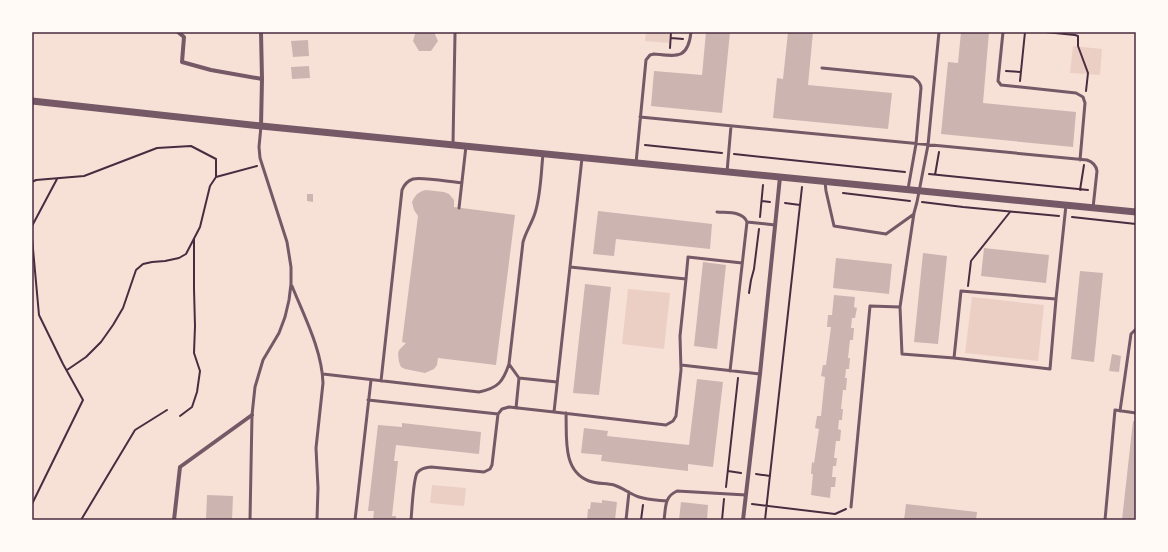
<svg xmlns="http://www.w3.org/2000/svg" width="1168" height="552" font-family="'DejaVu Sans',sans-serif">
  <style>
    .green { fill: #ebcfc5 }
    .building { fill: #ccb4b1 }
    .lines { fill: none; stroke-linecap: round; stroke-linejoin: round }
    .path { stroke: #4a2c40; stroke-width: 2 }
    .service { stroke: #755966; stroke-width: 3 }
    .minor { stroke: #755966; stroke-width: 4 }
    .tertiary { stroke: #755966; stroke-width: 7 }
    .neatline { fill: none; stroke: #4a2c40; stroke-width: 1.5 }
  </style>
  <rect width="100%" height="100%" fill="#f7e1d7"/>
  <path class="green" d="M646,32H670L669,43L645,41Z
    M1073,46L1102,49L1100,75L1070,73Z
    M628,289L670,293L664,349L622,344Z
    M972,297L1044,305L1038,361L965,353Z
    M432,485L466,488L464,506L430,503Z"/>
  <path class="building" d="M417,32H434L438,41L431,51H419L413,41L415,34Z
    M706,32H730L722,113L651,106L654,71L702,75Z
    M788,32H813L808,85L892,93L888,129L773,118L777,78L783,79Z
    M961,32H989L983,103L1076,112L1073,147L941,134L948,62L958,63Z
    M308,40L309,56L293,57L291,41Z
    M309,66L310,78L292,79L291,67Z
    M426,190L444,192L449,194L454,200V207L515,215L496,365L438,358L437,365L434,369L425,373L405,369L401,367L399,362L398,354L399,350L406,343L402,342L418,216L414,210L412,202L414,198L417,194L422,191Z
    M307,194H313V202L307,201Z
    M598,211L712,224L710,249L616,239L614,256L593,254Z
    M984,248L1049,255L1046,283L981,276Z
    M923,253L947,256L938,344L914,342Z
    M836,258L892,264L889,294L833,288Z
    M703,262L726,265L717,349L694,346Z
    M1080,271L1103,273L1094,362L1071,359Z
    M585,284L611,287L599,395L573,393Z
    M834,295L855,297L854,307L857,308L855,318H852L851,328H854L853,340H850L848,358H850L849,369H846L845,378H847L846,390H843L841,409H843L842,420H839L838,429L841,430L840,441H836L834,458H837L836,466H833L832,477H836L835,487H831L830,498L811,495L813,474H811L812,462L814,463L819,429L815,428L817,416H821L825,377L821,376L823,365H826L831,327H827L828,315H832Z
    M1112,354L1121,356L1119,372L1109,371Z
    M697,379L723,382L713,467L688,464V471L601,461L602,455L581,453L584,428L608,431L607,436L689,445Z
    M1133,421L1136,422V520H1122Z
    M402,423L481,432L479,454L396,445L394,461H398L392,516H396V520H373L374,511H368L378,425L402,427Z
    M207,495L233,496L232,520H206Z
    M602,500L617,502L615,520H587L588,509H590L591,502L602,503Z
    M681,502L708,505L707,520H679Z
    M906,504L977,512L976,520H904Z"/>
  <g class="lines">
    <path class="path" d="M1045,32L1075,35L1078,36V46L1088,73L1086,91
      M671,38L683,39
      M670,48L671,32
      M1006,71L1021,72
      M1020,81L1025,32
      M645,145L722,153
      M734,154L905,172
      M929,174L1088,190
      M935,175L939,152
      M32,182L36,180L84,176L157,148L191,146L216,159V177L257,166
      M1080,190L1084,165
      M843,193L910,201
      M762,201L770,202
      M922,202L963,207L1059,216
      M785,203L800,205
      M760,217L763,185
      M1072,217L1136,224
      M32,226L57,179
      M32,238L39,315L63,364L83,400L32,504
      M968,286L971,261L1010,212
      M749,293L751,280L754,269L759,229
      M67,370L86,357L101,342L113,325L123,308L136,270L143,264L152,262L165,261L179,258L186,254L200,227L210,186L216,177
      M180,416L192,407L197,392L200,371L194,353L195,326L194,289V239
      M728,471L741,473
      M756,474L770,476
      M726,487L738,378
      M752,504L835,514L846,509
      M81,520L135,430L167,410
      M641,520L643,505
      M722,520L724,499
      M765,520L802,187"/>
    <path class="service" d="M939,32L928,145L917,202L914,213L900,307L902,354L954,358
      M1003,32L998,81L1001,85L1076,93L1083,97L1085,103L1080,160
      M822,68L913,77C918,80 921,83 921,88L916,144L908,189
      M640,117L1087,160C1093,162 1096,165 1097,171L1093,208
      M453,144L455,34
      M582,158L554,412L666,425L673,421L676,416L681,370L680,336L686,279
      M636,163L646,60L650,55L654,54C676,56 688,60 691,32
      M727,172L731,126
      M825,182L826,191L834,226L886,234L914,214
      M459,208L466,146
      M717,212C727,213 743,211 747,222L775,225
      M570,267L686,279L688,257L742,263
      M292,286C304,316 322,350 323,383L316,448L318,488L317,520
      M1056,299L961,291L954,358L1050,369L1056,299L1066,205
      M509,364L519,378
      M681,365L760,374
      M730,371L747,222
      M323,374L479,392C498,388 503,382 509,364L523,242C526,231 532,223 535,213C541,194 541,173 543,154
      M381,381L402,190C404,185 407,181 413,179C423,177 450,182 462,183
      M368,400L498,414
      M516,408L519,378L557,382
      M1120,411L1131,334L1136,329
      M566,413C567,437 562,471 589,481C597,484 606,483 614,485C623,488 630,494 639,497C648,500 657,500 667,501
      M851,507L870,306L900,307
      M250,520L252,415L255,387L263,360L279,333L285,317L289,300L291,284V267L287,242L260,158L259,147L261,126
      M355,520L371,380
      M411,520C412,510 413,481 417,473C421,468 425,468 431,467L484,472L490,469L492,465L498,414L502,409L509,407L554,412
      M626,520L629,492
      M664,520C666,507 664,497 677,491L746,495
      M1105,520L1115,410L1136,413"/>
    <path class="minor" d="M178,32L184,37L182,62L211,70L262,79
      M261,32L262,79L261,126
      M174,520L180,467L252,415
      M743,520L760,374L780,177"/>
    <path class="tertiary" d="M32,101L261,126L1136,212"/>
  </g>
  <rect width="1168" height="552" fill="none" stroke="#fffaf5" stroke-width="66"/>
  <rect x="33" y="33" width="1102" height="486" class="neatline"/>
</svg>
